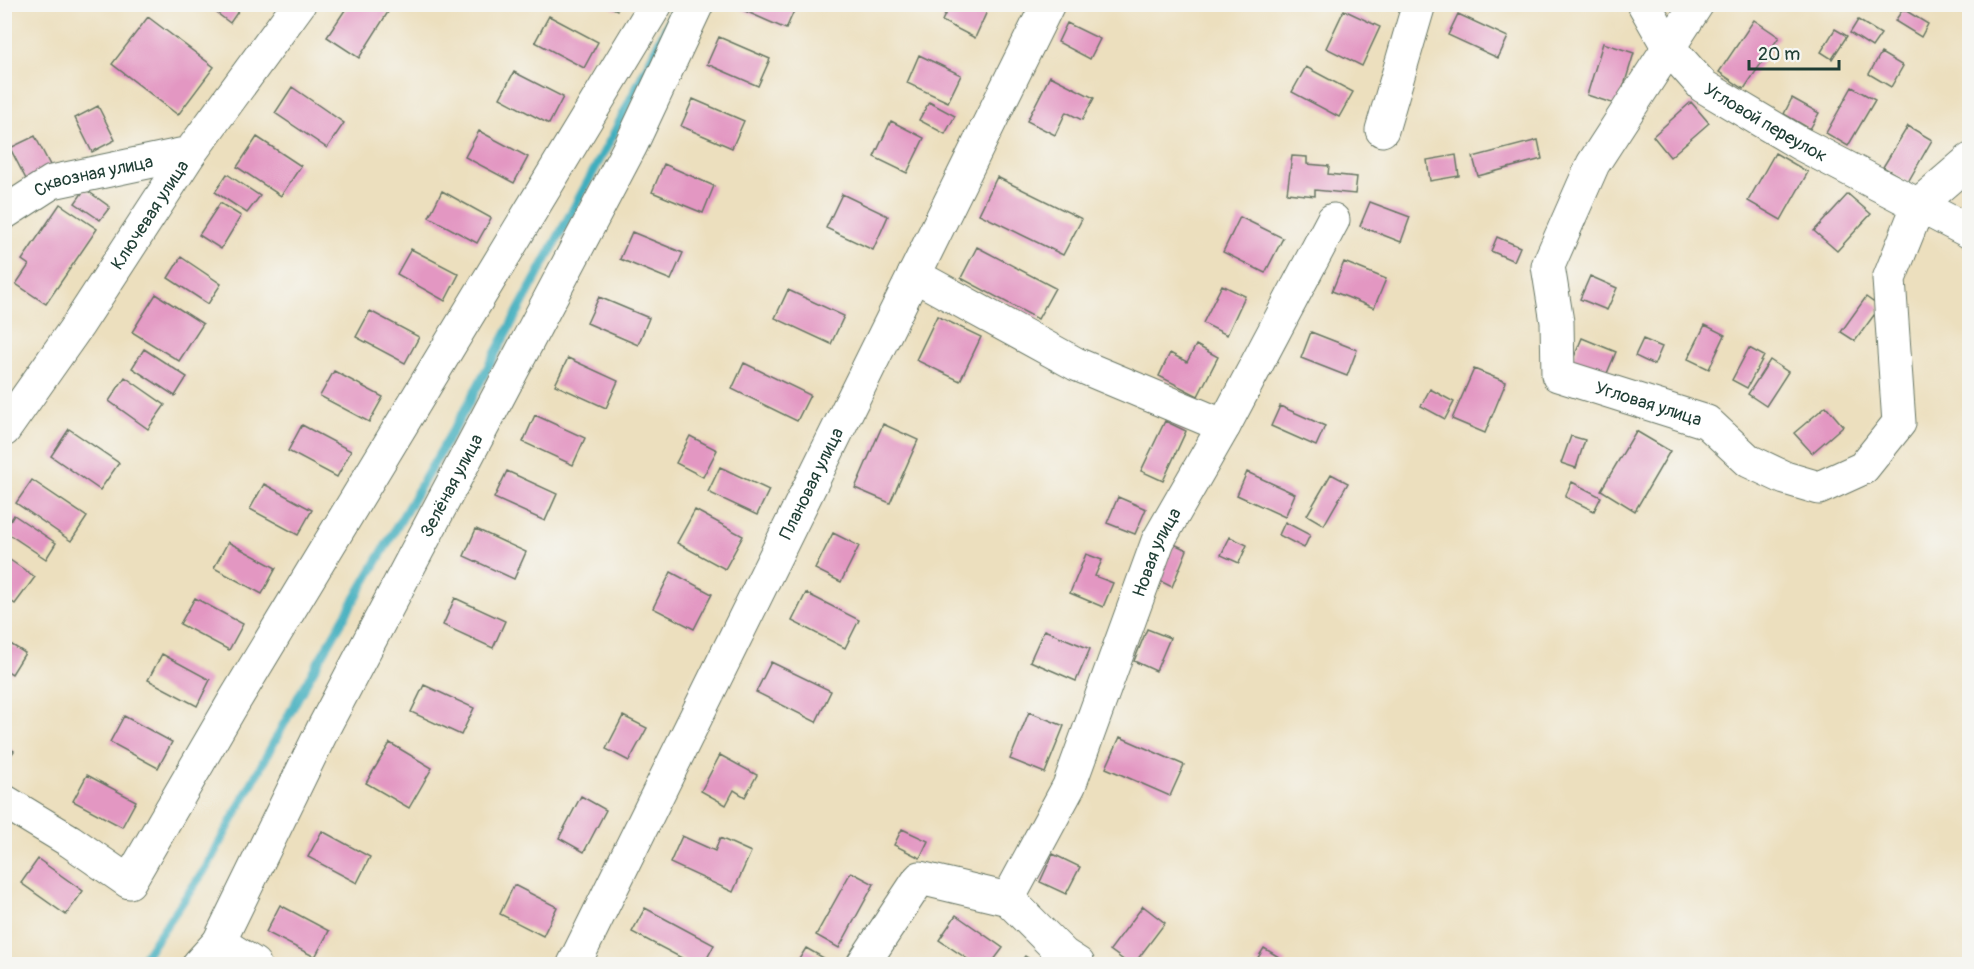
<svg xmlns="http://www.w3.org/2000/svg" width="1974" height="969" font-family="Pangolin,sans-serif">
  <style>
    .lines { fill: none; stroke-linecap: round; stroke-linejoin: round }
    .stream { stroke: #40aebe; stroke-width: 9 }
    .building { fill: #e397c2 }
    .minor-casing { stroke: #677664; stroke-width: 35 }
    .minor { stroke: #fff; stroke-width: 33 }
    .labels { text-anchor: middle; stroke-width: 4.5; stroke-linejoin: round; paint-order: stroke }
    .street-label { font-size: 18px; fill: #1f3d34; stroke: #f6f6f2 }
  </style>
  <rect width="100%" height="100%" fill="#f6f6f2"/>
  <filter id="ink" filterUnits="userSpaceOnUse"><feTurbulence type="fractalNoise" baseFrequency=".0167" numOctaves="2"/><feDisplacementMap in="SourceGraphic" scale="12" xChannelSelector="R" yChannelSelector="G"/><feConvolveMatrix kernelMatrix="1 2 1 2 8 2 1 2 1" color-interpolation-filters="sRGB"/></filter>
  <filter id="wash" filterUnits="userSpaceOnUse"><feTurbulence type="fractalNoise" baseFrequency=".008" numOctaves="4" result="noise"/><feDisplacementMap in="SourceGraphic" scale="24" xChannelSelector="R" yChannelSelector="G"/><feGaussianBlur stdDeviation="1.35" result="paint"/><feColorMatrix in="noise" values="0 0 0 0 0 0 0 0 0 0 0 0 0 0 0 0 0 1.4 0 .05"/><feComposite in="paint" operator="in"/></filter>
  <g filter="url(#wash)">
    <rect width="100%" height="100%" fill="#ecdfbe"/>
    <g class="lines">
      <path class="stream" d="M139,964L206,868L306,683L466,408L613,135L678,4"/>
    </g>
    <g id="blocks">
      <path class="building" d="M205,4H243L230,23Z
        M349,4H383L390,9L359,58L327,37Z
        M605,4H620L617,10Z
        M737,4H797L786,29L736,7Z
        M950,4H978L988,9L975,38L942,21Z
        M1903,9L1928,24L1921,37L1895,21Z
        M1344,10L1380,27L1362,66L1326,48Z
        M1458,14L1508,37L1498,58L1448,35Z
        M549,16L598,42L584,68L535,42Z
        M148,17L214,67L178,115L112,64Z
        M1754,20L1779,37L1744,89L1719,72Z
        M1858,20L1881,34L1872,47L1850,33Z
        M1067,23L1100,39L1090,59L1058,42Z
        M1835,29L1847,36L1832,59L1821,52Z
        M719,37L770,59L758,86L707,64Z
        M1603,43L1634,53L1618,105L1587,95Z
        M1881,53L1903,66L1891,87L1869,74Z
        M919,55L961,75L948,102L907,83Z
        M1306,67L1353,92L1339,117L1292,92Z
        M514,72L563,97L549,124L500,98Z
        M1050,76L1094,98L1082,120L1066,112L1055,135L1027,121Z
        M292,87L344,123L327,148L275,113Z
        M1852,87L1875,100L1848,146L1826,133Z
        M1792,98L1819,113L1810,129L1784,114Z
        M693,99L744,121L732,148L681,126Z
        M929,102L955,116L945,134L919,120Z
        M1691,102L1709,123L1670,157L1653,136Z
        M98,106L115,140L92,152L75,118Z
        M891,121L924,138L907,173L874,157Z
        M1908,126L1932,140L1908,182L1883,167Z
        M479,131L528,157L514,183L465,157Z
        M35,136L53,171L28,183L10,148Z
        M257,137L301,166L281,196L237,167Z
        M1538,140L1542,159L1478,176L1473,157Z
        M1775,153L1808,172L1781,220L1748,201Z
        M1456,155L1459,176L1430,181L1427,160Z
        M1292,156L1307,157V164L1329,166L1328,174L1357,177L1355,194L1315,190V196L1287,193Z
        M664,164L714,186L703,213L652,192Z
        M227,174L260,196L247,213L215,192Z
        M997,177L1082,219L1063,255L979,214Z
        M85,189L110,207L100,220L75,203Z
        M442,191L491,218L477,243L429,217Z
        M842,194L888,216L873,250L826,228Z
        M1848,194L1871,214L1837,251L1814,231Z
        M1370,202L1410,217L1401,242L1360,226Z
        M220,203L241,216L221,249L199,235Z
        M60,204L97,229L46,304L16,284L29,265L22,260Z
        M1240,217L1283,238L1265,273L1223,252Z
        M632,232L683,253L671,280L620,259Z
        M1497,237L1520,247L1514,261L1491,251Z
        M977,247L1055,288L1038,319L961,278Z
        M411,249L459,274L445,301L397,274Z
        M181,257L221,284L208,304L168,278Z
        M1344,262L1386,279L1374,308L1332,291Z
        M1590,276L1617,288L1607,310L1580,299Z
        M1222,285L1245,296L1227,335L1203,323Z
        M788,290L844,316L831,344L775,318Z
        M156,294L203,324L179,361L132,332Z
        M599,297L649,318L638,345L587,323Z
        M1866,297L1880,307L1855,341L1841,332Z
        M370,311L419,337L405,363L356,337Z
        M937,316L981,337L960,381L916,360Z
        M1705,325L1725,335L1709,369L1688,359Z
        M1311,332L1357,350L1347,376L1301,358Z
        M1582,338L1616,352L1605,378L1571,364Z
        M1643,339L1662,347L1654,365L1635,356Z
        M1196,345L1218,357L1198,396L1159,376L1170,353L1187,362Z
        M1749,348L1764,356L1747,388L1732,380Z
        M144,349L187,377L175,396L132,368Z
        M568,358L618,381L606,408L555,385Z
        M1770,360L1788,372L1766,406L1748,394Z
        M744,363L810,395L797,421L732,389Z
        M1474,369L1506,382L1485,433L1452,419Z
        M334,371L383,397L369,422L320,396Z
        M125,377L165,405L148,429L109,401Z
        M1430,389L1454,402L1445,419L1421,406Z
        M1280,406L1325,426L1316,446L1271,426Z
        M1826,406L1843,426L1812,453L1794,433Z
        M535,415L585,438L573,465L523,442Z
        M1165,421L1186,431L1163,481L1141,471Z
        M883,424L918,440L890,503L855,488Z
        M302,425L351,451L337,477L288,451Z
        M69,429L119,463L100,490L51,456Z
        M1636,431L1670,451L1635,511L1601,490Z
        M690,436L717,450L703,477L676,463Z
        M1571,436L1585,440L1576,468L1561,463Z
        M720,467L769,490L757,515L708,492Z
        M507,471L557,494L545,521L494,498Z
        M1247,472L1295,494L1285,517L1237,495Z
        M1331,474L1348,483L1324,525L1307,515Z
        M32,480L87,517L71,541L16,503Z
        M1572,482L1601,497L1594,511L1565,497Z
        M264,484L312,510L298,535L250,509Z
        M1118,497L1146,509L1135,534L1107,523Z
        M695,510L743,536L725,569L677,543Z
        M14,515L56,543L46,559L4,531Z
        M1285,522L1310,535L1304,548L1279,535Z
        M476,529L526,552L514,579L464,556Z
        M833,533L859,546L841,582L815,569Z
        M1230,537L1247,545L1239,563L1221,555Z
        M228,542L276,568L262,594L214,568Z
        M1174,544L1187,550L1172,587L1158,580Z
        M1086,554L1102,560L1095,576L1113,583L1103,607L1070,593Z
        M4,556L35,577L15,604L4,596Z
        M671,572L712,594L694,629L653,608Z
        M806,593L859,620L845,648L792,621Z
        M195,598L243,624L229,650L180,624Z
        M455,598L505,621L493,648L443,625Z
        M1147,629L1170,638L1156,671L1134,661Z
        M1044,630L1090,649L1076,681L1030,661Z
        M4,640L25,653L12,674L4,669Z
        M162,654L210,680L197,706L148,680Z
        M771,662L831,691L816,722L756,692Z
        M424,685L474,708L461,735L411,712Z
        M1029,712L1064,726L1045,773L1010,759Z
        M124,716L172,742L158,768L110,742Z
        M623,716L647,728L629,761L606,749Z
        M1120,737L1184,765L1170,796L1106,768Z
        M390,743L432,768L409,808L366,783Z
        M4,745L14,751L4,765Z
        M720,755L757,775L745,797L734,790L726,805L701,791Z
        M87,775L136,801L122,827L73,801Z
        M581,796L606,810L584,852L559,838Z
        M902,829L928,841L920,858L894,845Z
        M322,831L370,857L357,883L308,857Z
        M682,836L715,851L720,838L751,852L733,892L670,863Z
        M1053,854L1080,867L1066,894L1040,882Z
        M38,859L83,891L66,915L21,883Z
        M851,872L874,884L839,948L816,935Z
        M514,885L557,907L543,936L500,914Z
        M280,905L329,931L315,957L266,932Z
        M1143,906L1165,923L1134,964H1129L1110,950Z
        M645,908L714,945L704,964H693L632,932Z
        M956,915L1003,948L991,964H975L939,940Z
        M806,948L829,961L827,964H796Z
        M1264,948L1287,962L1285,964H1254Z
        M1025,956L1037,964H1019Z"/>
    </g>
  </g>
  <g filter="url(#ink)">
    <use href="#blocks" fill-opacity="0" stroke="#677664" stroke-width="1.5"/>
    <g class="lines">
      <defs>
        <g id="minor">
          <path id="s1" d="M1644,4L1669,48L1703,86L1799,143L1970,232"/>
          <path id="s2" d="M1697,4L1593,164L1548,266L1557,322L1558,375L1707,422L1749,461L1785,478L1819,488L1863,468L1899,423L1889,279L1919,204L1970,160"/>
          <path d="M1382,130L1419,4"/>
          <path id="s3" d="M4,213L52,182L190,153"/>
          <path d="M914,275L1076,364L1224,426"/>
          <path id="s4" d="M4,430L78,325L190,153L299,4"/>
          <path d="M4,801L70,841L129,882L233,703L656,4"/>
          <path id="s5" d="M1008,899L1069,786L1158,541L1224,426L1333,220"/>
          <path d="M1008,899L1064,955L1078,964"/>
          <path d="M219,942L254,964"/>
          <path id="s6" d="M199,964L219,942L324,727L631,145L697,4"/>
          <path id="s7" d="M574,964L1048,4"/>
          <path d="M863,964L920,878L1008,899"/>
        </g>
      </defs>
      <use href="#minor" class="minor-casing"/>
      <use href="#minor" class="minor"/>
    </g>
  </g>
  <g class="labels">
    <g class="street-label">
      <text dy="6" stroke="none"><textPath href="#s1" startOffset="174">Угловой переулок</textPath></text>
      <text dy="6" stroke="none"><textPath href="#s3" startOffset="99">Сквозная улица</textPath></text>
      <text dy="6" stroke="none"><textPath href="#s4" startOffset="260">Ключевая улица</textPath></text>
      <text dy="6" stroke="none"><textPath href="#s2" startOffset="507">Угловая улица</textPath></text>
      <text dy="6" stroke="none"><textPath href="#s7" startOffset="536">Плановая улица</textPath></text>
      <text dy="6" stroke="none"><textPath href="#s6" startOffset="542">Зелёная улица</textPath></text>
      <text dy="6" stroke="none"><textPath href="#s5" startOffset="378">Новая улица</textPath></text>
    </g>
  </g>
  <rect width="1974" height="969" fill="none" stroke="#f6f6f2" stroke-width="24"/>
  <path d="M1749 60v9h90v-9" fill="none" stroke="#1f3d34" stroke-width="3"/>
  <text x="1758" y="60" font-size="18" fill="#1f3d34" stroke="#f6f6f2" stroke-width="4.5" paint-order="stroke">20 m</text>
</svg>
